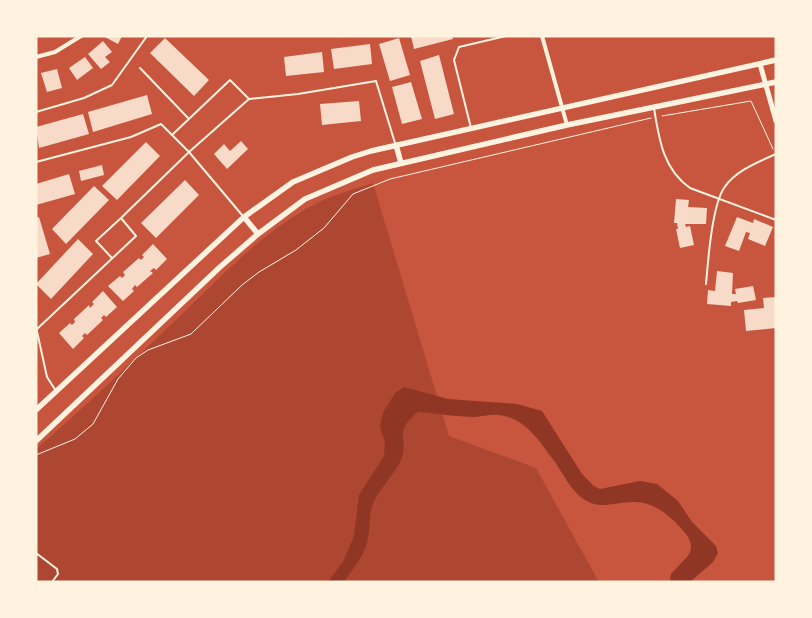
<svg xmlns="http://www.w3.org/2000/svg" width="812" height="618" font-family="Overpass,sans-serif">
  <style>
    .green { fill: #ae4732 }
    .water { fill: #8f3625 }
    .building { fill: #f7dbc8 }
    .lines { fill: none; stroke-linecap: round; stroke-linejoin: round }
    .path { stroke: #fff3e0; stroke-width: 1 }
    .service { stroke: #fff3e0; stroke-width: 2 }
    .minor { stroke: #fff3e0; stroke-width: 4 }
    .tertiary { stroke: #fff3e0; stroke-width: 5 }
    .secondary { stroke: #fff3e0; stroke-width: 5.5 }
  </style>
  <rect width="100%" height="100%" fill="#c8553d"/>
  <path class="green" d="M373,183L449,436L536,468L599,582H36V449C85,407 132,362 179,317C219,279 257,237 306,209C327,197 350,190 373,183Z"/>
  <path class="water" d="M404,387L448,399L517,404L542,411L582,474L594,486L600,489L640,481L657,484L678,501L692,522L716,546L718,553L713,562L690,582H670L671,574C686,556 702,551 681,528C668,514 652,501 633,502C614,502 602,510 585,500C570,491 563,472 552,458C538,439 524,417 498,415C490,414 482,417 475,417C456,417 436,413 418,412C391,433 411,440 400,462C393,476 381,487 374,501C368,514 371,528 367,542C364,556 352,570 344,582H328L344,560L354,536L359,495L384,456L385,443L380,427L383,413L395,393Z"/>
  <path class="building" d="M103,36H122L118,44Z
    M411,36H452L453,39L414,49Z
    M165,38L209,80L194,96L150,53Z
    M399,38L410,75L390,81L379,44Z
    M103,41L112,52L105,57L110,62L101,69L88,54Z
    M370,44L372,64L334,69L331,49Z
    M322,52L324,72L286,76L284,57Z
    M439,55L454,114L435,119L420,61Z
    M85,57L93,68L77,80L69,68Z
    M57,69L62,88L47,92L41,73Z
    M411,82L422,119L402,124L392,87Z
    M147,95L152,114L93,132L88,112Z
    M359,101L361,121L322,125L320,104Z
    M83,114L89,134L39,148L36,127Z
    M241,141L248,149L227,169L214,154L224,144L230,151Z
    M146,142L160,156L117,200L102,186Z
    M102,165L104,175L81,181L79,171Z
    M69,174L75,194L36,205V184Z
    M185,180L199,195L156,238L141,223Z
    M94,186L109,200L66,244L52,229Z
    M676,199L689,200L688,207L707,208L706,224H685L686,227L690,226L694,245L680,248L676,229H678L677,223H674Z
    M39,217L50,254L36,258V218Z
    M737,217L753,223L754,219L773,227L765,246L748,239L750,233L746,232L739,251L725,246Z
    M78,239L93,254L51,299L36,284Z
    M153,244L167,259L156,270L154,268L150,271L153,273L137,287L135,285L132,289L134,291L123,301L108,286L120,276L122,278L125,275L123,272L139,258L141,260L144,257L142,255Z
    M717,271L733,273L732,294H736L735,289L753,286L756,300L738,303L737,301L731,302V306L707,304L708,290L715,291Z
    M103,291L117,307L106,317L104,315L101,318L103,320L87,335L85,333L82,336L84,338L73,349L59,333L70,323L72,325L75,322L74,319L89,305L90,308L94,304L92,302Z
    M776,297V328L746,331L744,310L764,308L763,298Z"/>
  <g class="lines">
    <path class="path" d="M662,116L751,101L773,149
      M36,455L75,439L93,424L118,379L136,358L148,350L191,334L242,285L259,272L296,250L324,228L353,194L390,179L651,118"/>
    <path class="service" d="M140,68L189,119
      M654,108C659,139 663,169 690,188L776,220
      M36,112L84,98L112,85L147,36
      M471,128L454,60L459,47L506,36
      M172,135L230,80L249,99L298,94L376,81L395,143
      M36,162L131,137L161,124L189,152L242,215
      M112,258L96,241L121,218
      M706,284C708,261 712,206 724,188C735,171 758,162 776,154
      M36,327L47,377L56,391
      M37,329L136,236L121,218L189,152L249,99
      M36,553L57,569L58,574L52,582"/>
    <path class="minor" d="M542,36L567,125
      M36,57L55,52L81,36"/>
    <path class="tertiary" d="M760,64L776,121"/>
    <path class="secondary" d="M396,145L401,163
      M244,217L258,234
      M36,410L244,217L293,182L352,157L371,151L776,60
      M36,441L220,267L258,234L305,199L373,170L567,125L776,82"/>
  </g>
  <rect width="812" height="618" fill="none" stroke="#fff3e0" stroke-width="75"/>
</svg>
